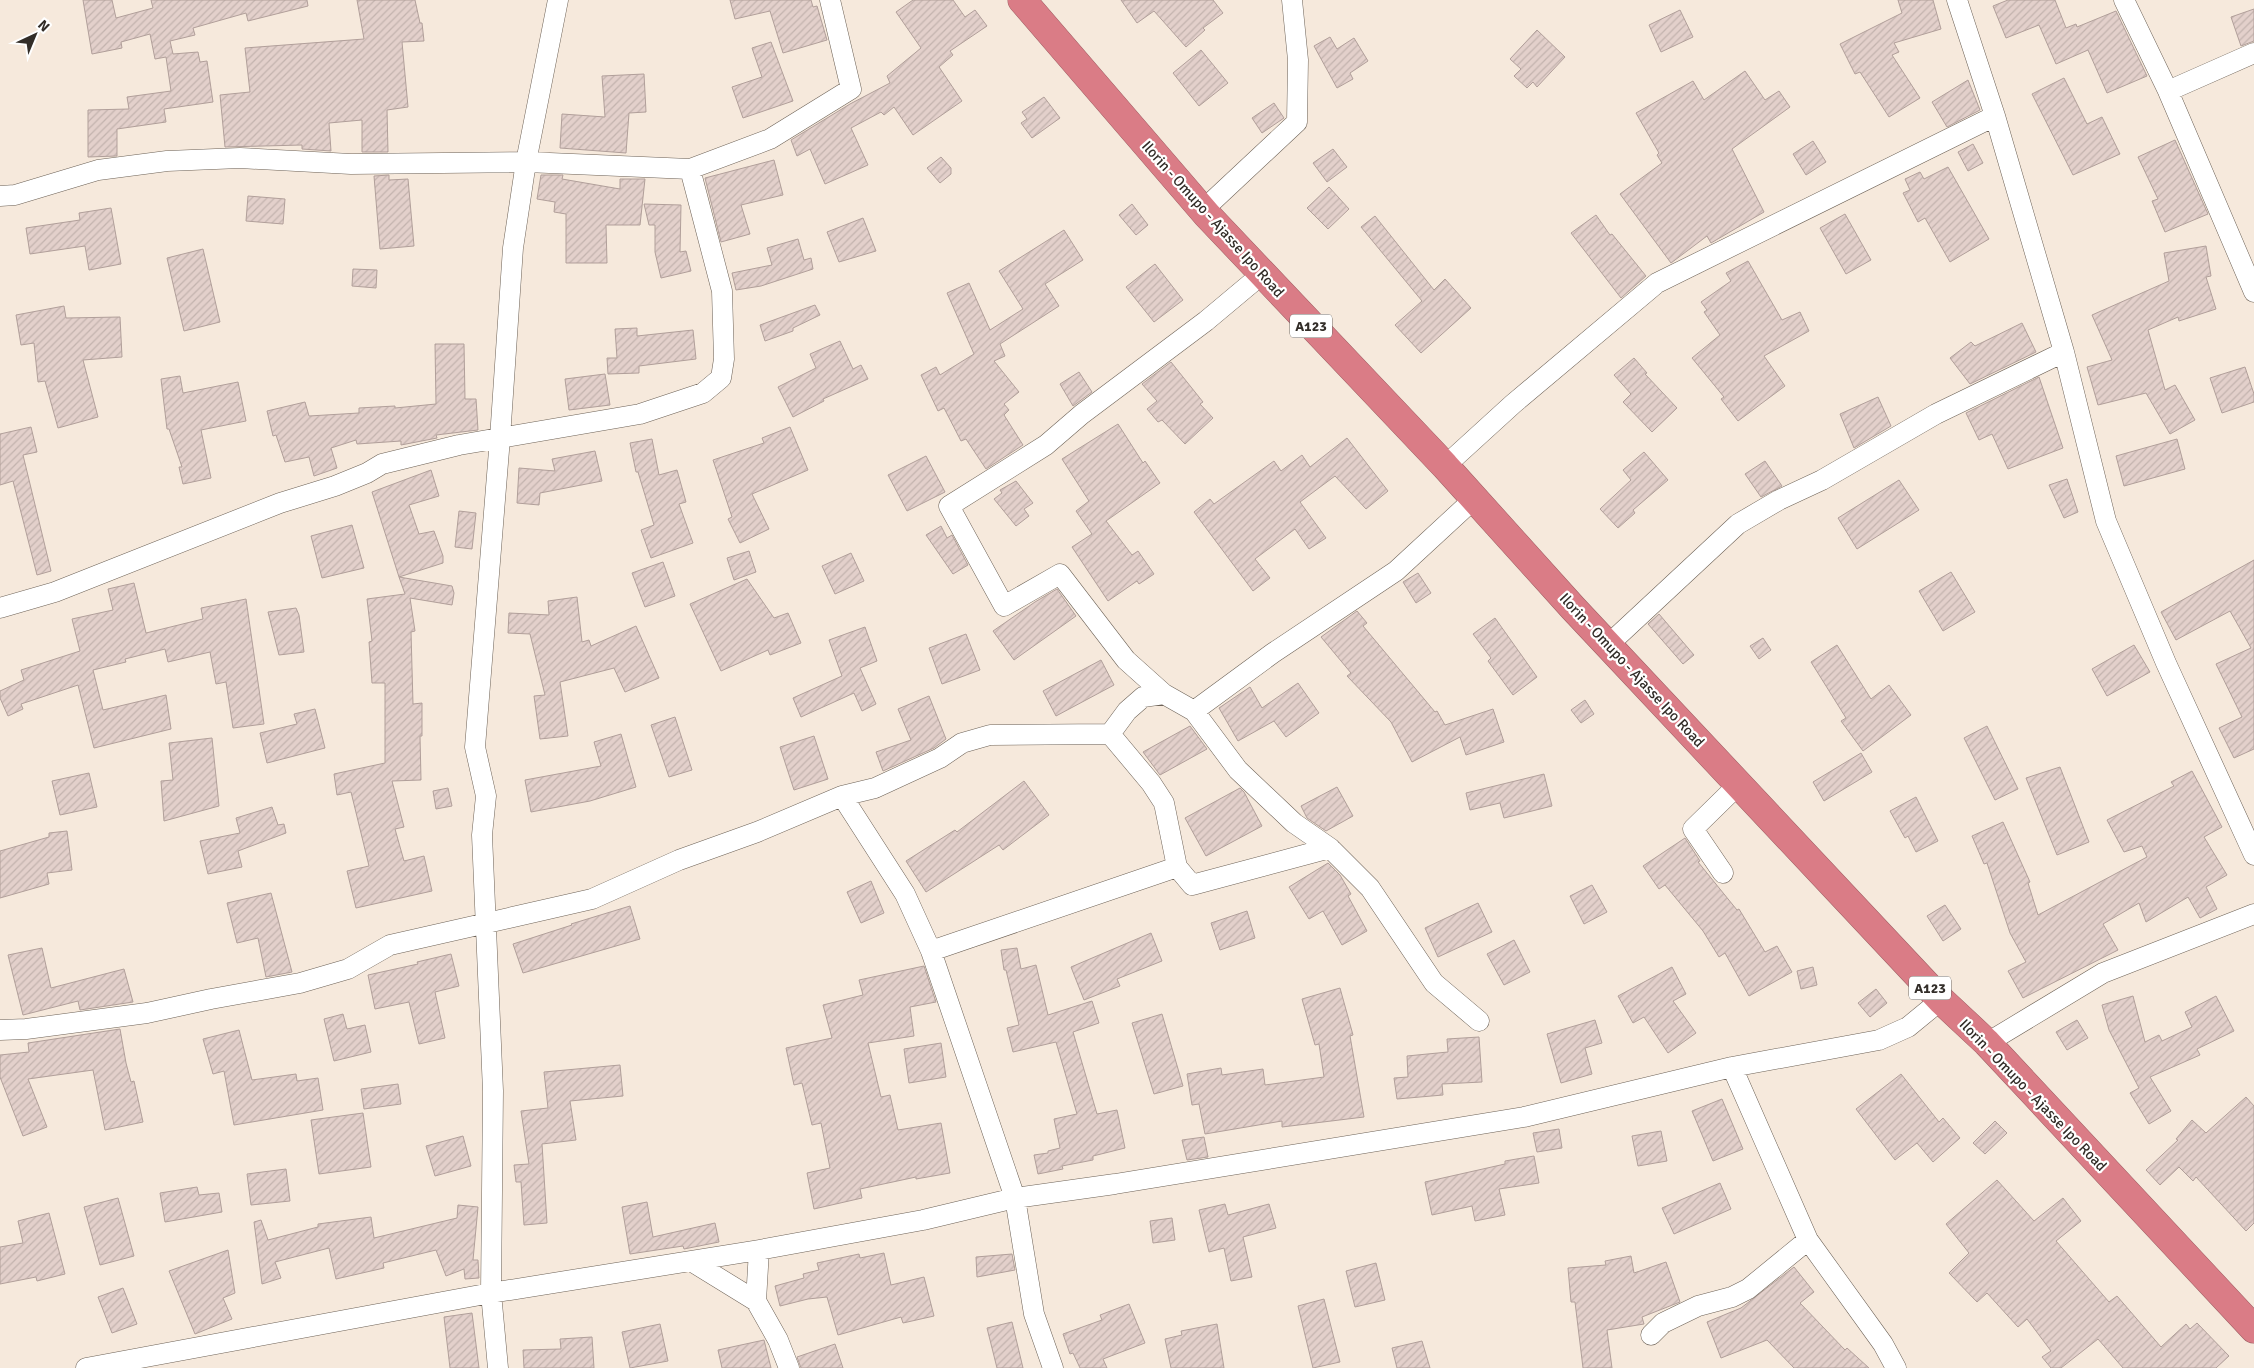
<svg xmlns="http://www.w3.org/2000/svg" width="2254" height="1368" font-family="Signika,sans-serif">
  <style>
    .building { fill: url(#building-hatch); stroke: #b19f9a }
    .lines { fill: none; stroke-linecap: round; stroke-linejoin: round }
    .street-casing { stroke: #6d6257; stroke-width: 21 }
    .highway-casing { stroke: #9f6065; stroke-width: 29 }
    .street { stroke: #fff; stroke-width: 20 }
    .highway { stroke: #da7c86; stroke-width: 28 }
    .labels { text-anchor: middle; stroke-width: 4.5; stroke-linejoin: round; paint-order: stroke }
    .shield { fill: #fff; stroke: #706c68; stroke-width: 1 }
    .shield-label { font-size: 14px; font-weight: bold; fill: #322d28 }
    .street-label { font-size: 15px; fill: #322d28; stroke: #fff }
  </style>
  <defs>
    <pattern id="building-hatch" width="6" height="6" patternUnits="userSpaceOnUse" patternTransform="scale(1.25)"><rect width="6" height="6" fill="#e3d0cb"/><path d="M-1 1l2-2M0 6l6-6M5 7l2-2" fill="none" stroke="#c3b3ae"/></pattern>
  </defs>
  <rect width="100%" height="100%" fill="#f6e9dc"/>
  <path class="building" d="M83,0H112L116,18L153,8L151,0H307L308,6L248,21L246,13L193,28L195,35L170,41L173,54L198,52L200,62L207,61L213,102L164,109L166,122L117,129V156L88,157V110L129,109L127,97L171,91L166,57L155,59L150,34L121,42L122,48L92,54Z
    M357,0H415L420,23H422L424,41L402,42L408,107L387,110L388,152H362V120L329,123L331,151L302,149V145L225,147L220,95L250,92L245,48L364,39Z
    M730,0H811L813,7L817,6L827,40L783,53L770,11L735,19Z
    M913,0H953L965,17L975,10L987,26L950,51L953,55L939,67L962,101L913,135L894,107L884,115L881,112L851,128L868,165L825,184L810,149L797,156L791,140L850,104L890,83L887,76L921,48L896,12Z
    M1121,0H1213L1223,13L1203,28L1205,30L1186,47L1154,11L1137,23Z
    M1898,0H1933L1941,29L1894,43L1899,52L1892,55L1920,98L1889,117L1860,72L1855,74L1840,44L1902,13Z
    M2008,0H2055L2066,28L2076,24L2077,27L2116,11L2147,76L2107,93L2088,50L2056,64L2039,25L2006,38L1993,6Z
    M2254,9V41L2241,46L2231,17Z
    M1680,10L1693,37L1661,52L1649,25Z
    M1537,30L1565,57L1537,87L1533,82L1527,88L1514,76L1521,69L1510,59Z
    M1330,37L1337,49L1354,38L1368,61L1350,73L1353,79L1337,88L1314,46Z
    M771,42L793,101L743,118L732,87L762,77L752,48Z
    M1201,50L1228,83L1199,106L1173,73Z
    M1745,71L1765,100L1779,91L1790,107L1732,149L1764,212L1711,243L1707,236L1671,263L1620,194L1662,163L1657,155L1659,153L1636,113L1693,81L1704,100Z
    M644,74L646,112L629,113L626,153L560,148L562,114L605,117L602,76Z
    M2064,78L2087,124L2102,117L2120,154L2073,175L2032,94Z
    M1968,80L1980,110L1947,127L1932,102Z
    M1044,97L1060,118L1032,138L1021,123L1027,119L1022,112Z
    M1274,103L1284,118L1262,133L1252,118Z
    M2175,140L2208,214L2165,232L2152,201L2158,199L2138,157Z
    M1813,141L1826,162L1806,175L1793,154Z
    M1973,144L1983,163L1968,171L1958,152Z
    M1333,149L1347,167L1327,182L1313,163Z
    M941,157L951,168V174L940,183L927,168Z
    M774,160L783,195L741,205L750,234L721,242L705,178Z
    M1948,167L1989,239L1950,262L1925,218L1918,222L1903,193L1910,190L1905,179L1920,172L1924,179Z
    M389,175V180L408,179L414,246L380,249L374,176Z
    M541,175H563L562,179L620,189V179H645L640,225H606L607,263H566V214L554,212L555,202L537,199Z
    M1329,187L1349,209L1328,229L1307,208Z
    M248,196L285,199L283,224L246,221Z
    M644,204L681,205L680,252L686,251L691,271L661,278L655,252V225H649Z
    M1132,204L1148,225L1136,235L1119,215Z
    M111,208L121,264L89,270L85,246L30,254L26,228L80,220L79,213Z
    M1845,214L1871,260L1846,274L1820,228Z
    M1596,215L1610,235L1612,234L1646,276L1621,298L1571,233Z
    M1375,216L1434,290L1445,279L1471,308L1421,353L1395,325L1422,301L1361,227Z
    M863,218L876,251L839,262L827,232Z
    M1064,230L1083,260L1045,284L1059,306L1000,344L1005,356L994,361L1019,392L1004,404L1009,410L1004,415L1023,445L986,469L966,439L961,441L944,408L938,411L921,375L936,367L940,375L974,354L947,293L969,283L990,330L1023,309L999,271Z
    M798,239L804,260L811,258L813,269L761,286L736,290L732,273L772,265L767,248Z
    M2206,246L2211,276L2206,277L2216,309L2179,321L2178,317L2148,330L2165,390L2175,385L2195,420L2170,434L2146,393L2098,405L2087,367L2112,360L2092,315L2169,281L2164,253Z
    M203,249L220,322L184,331L167,258Z
    M1748,261L1782,320L1800,312L1809,331L1764,356L1785,386L1738,421L1721,399L1724,397L1692,358L1720,335L1704,312L1707,310L1701,302L1731,281L1726,273Z
    M1155,264L1183,300L1154,322L1126,287Z
    M353,269L377,270L376,288L352,286Z
    M815,305L820,315L793,328V331L765,341L760,325Z
    M64,306L66,318L120,317L122,357L83,360L98,417L58,428L45,381L38,382L34,343L21,345L16,315Z
    M2022,323L2036,352L1970,384L1950,358L1971,342L1975,346Z
    M637,328V336L693,330L696,359L639,366V373L608,374L607,358H617L615,329Z
    M840,341L853,369L861,365L868,379L823,399L824,401L793,417L778,387L816,368L810,354Z
    M435,344H464L465,399H476L478,430L436,435L437,438L401,445V441L357,444L356,440L331,448L337,468L314,476L309,457L285,462L276,435L273,436L267,411L305,402L309,416L359,413V408L395,406V408L436,404Z
    M1634,358L1647,373L1645,374L1677,408L1652,432L1623,402L1631,394L1614,375Z
    M1171,362L1203,402L1200,404L1213,418L1185,444L1162,420L1158,422L1147,409L1157,401L1142,384Z
    M2245,367L2254,394V402L2222,413L2210,378Z
    M1079,372L1092,392L1073,406L1060,384Z
    M605,374L610,405L569,410L565,379Z
    M180,376L183,393L238,382L246,421L201,430L211,478L183,484L179,467H182L169,429H167L161,379Z
    M2039,377L2063,448L2008,469L1992,434L1979,440L1966,413Z
    M1878,397L1891,426L1854,448L1840,414Z
    M1118,424L1143,463L1145,461L1160,483L1106,521L1132,555L1138,551L1154,574L1139,584L1137,581L1108,601L1072,547L1092,534L1076,511L1089,501L1062,459Z
    M31,427L37,452L23,455L51,571L37,575L13,481L0,485V434Z
    M790,427L808,470L752,494L769,529L740,543L728,519L732,517L713,460L764,443L762,438Z
    M1347,438L1388,491L1366,509L1335,476L1300,502L1326,538L1309,549L1295,529L1255,559L1270,578L1253,591L1194,512L1210,499L1214,504L1274,461L1281,471L1302,455L1310,467Z
    M652,439L659,475L677,470L686,502L679,504L693,543L651,558L641,530L654,525L638,472H636L630,443Z
    M2177,439L2185,469L2124,486L2116,456Z
    M595,451L602,481L540,493L539,505L517,503L519,468L555,471L552,459Z
    M1644,452L1668,480L1633,510L1635,513L1618,528L1600,509L1631,480L1623,470Z
    M926,456L945,492L907,511L888,475Z
    M1765,461L1782,486L1761,497L1745,474Z
    M431,470L439,496L409,505L419,534L434,531L443,556V563L399,577L372,492Z
    M2067,479L2078,512L2064,518L2049,485Z
    M1899,480L1919,510L1857,549L1838,518Z
    M1016,481L1033,503L1024,509L1029,516L1016,526L994,499L1002,493L1000,490Z
    M459,511L476,513L472,549L455,547Z
    M352,525L364,568L322,578L311,536Z
    M941,526L947,538L952,535L968,565L953,574L926,535Z
    M749,551L756,572L734,580L727,558Z
    M851,553L864,581L835,594L822,566Z
    M2254,560V749L2234,758L2219,728L2242,717L2216,664L2251,648L2230,611L2176,640L2161,612Z
    M663,562L675,596L645,607L632,573Z
    M1951,572L1975,612L1943,631L1919,591Z
    M1418,573L1431,593L1416,603L1403,582Z
    M399,577L452,586L454,593L452,605L410,598L415,631L411,632L413,704L422,703V736H420L421,780L392,781L404,827L395,829L404,861L424,856L432,891L356,908L347,871L369,866L351,792L337,795L334,774L385,763V683H372L369,642L372,641L367,599L405,594Z
    M747,579L774,618L788,613L801,643L770,655L768,650L721,671L690,604Z
    M134,583L146,633L203,619L201,608L246,599L264,724L233,728L226,682L216,684L210,652L168,662L165,649L125,659L126,662L93,670L103,710L166,695L171,729L94,748L78,685L21,704L23,709L8,716L0,698V691L24,680L21,670L80,651L72,619L113,610L108,589Z
    M1057,589L1076,616L1014,660L993,631L1035,602Z
    M577,597L582,642L589,640L591,646L636,626L659,678L625,692L614,668L560,682L568,736L540,739L534,696L545,695L530,634L508,633L509,613L549,615L548,601Z
    M296,608L299,615L304,652L279,655L268,612Z
    M1357,611L1367,623L1363,626L1435,712L1437,711L1445,725L1493,709L1504,742L1466,755L1460,737L1412,762L1391,722L1347,676L1351,673L1321,637Z
    M1659,614L1694,655L1683,664L1648,624Z
    M1495,618L1537,677L1513,695L1488,661L1491,658L1473,634Z
    M865,627L877,661L860,668L876,704L862,711L854,693L801,717L793,698L842,676L829,640Z
    M966,634L980,670L942,684L929,648Z
    M1763,638L1771,650L1759,659L1750,646Z
    M1837,645L1871,699L1889,685L1911,715L1863,751L1841,721L1846,718L1811,662Z
    M2134,645L2150,672L2107,696L2092,669Z
    M1101,660L1114,685L1056,716L1043,691Z
    M1298,683L1319,713L1286,737L1274,721L1238,741L1219,708L1250,687L1262,708Z
    M929,696L946,739L934,748L883,771L876,752L911,740L898,709Z
    M1585,700L1594,714L1581,723L1571,710Z
    M315,709L325,748L267,763L260,733L297,724L294,714Z
    M675,717L692,770L669,777L651,725Z
    M1190,726L1207,749L1160,775L1143,752Z
    M1987,726L2018,789L1995,800L1964,738Z
    M621,734L636,787L590,801L531,812L525,780L601,766L594,742Z
    M814,736L828,779L794,790L780,747Z
    M212,738L219,806L164,821L161,781L173,780L169,743Z
    M1861,753L1872,772L1824,801L1813,782Z
    M2060,767L2089,842L2057,855L2026,778Z
    M2192,771L2222,827L2204,837L2227,875L2206,887L2217,909L2200,918L2188,897L2146,922L2139,903L2103,924L2118,950L2023,998L2008,971L2026,962L2010,933L1987,863L1984,864L1972,836L2003,822L2030,882L2028,883L2038,915L2147,857L2142,846L2124,852L2107,820L2174,786L2171,782Z
    M89,773L97,807L60,815L52,781Z
    M1544,774L1552,806L1504,818L1500,803L1470,810L1466,793Z
    M1024,781L1049,815L1003,850L999,845L926,892L906,861L955,830L957,832Z
    M1337,787L1353,816L1326,831L1307,818L1301,806Z
    M448,788L452,806L436,809L433,791Z
    M1240,788L1244,792L1262,826L1206,856L1185,818Z
    M1916,797L1938,841L1916,852L1908,836L1905,838L1890,811Z
    M272,807L278,825L284,824L286,833L238,851L242,867L208,874L200,841L240,833L236,818Z
    M67,831L72,870L47,873L49,884L0,898V851L49,837V833Z
    M1685,838L1700,861L1698,862L1737,910L1739,909L1765,952L1777,946L1792,972L1749,996L1725,953L1719,957L1703,931L1665,885L1659,889L1643,866Z
    M1328,863L1340,875L1351,894L1348,896L1367,931L1342,945L1323,911L1309,919L1289,887Z
    M871,881L884,913L861,923L847,892Z
    M1592,885L1607,912L1584,924L1570,896Z
    M271,893L292,972L266,977L258,938L237,943L227,903Z
    M1478,903L1492,932L1438,957L1425,928Z
    M1945,905L1961,929L1943,941L1927,916Z
    M630,906L640,939L523,973L513,944L572,925L571,924Z
    M1247,911L1255,938L1220,950L1211,923Z
    M1151,933L1162,961L1117,979L1120,986L1084,1000L1071,967Z
    M1514,940L1530,972L1504,985L1487,954Z
    M42,948L51,988L124,969L133,1002L80,1010L78,1001L23,1015L8,955Z
    M1017,948L1021,969L1036,965L1048,1015L1092,1001L1099,1023L1073,1032L1097,1114L1117,1110L1125,1148L1093,1156V1160L1062,1166L1063,1169L1038,1174L1034,1155L1048,1153V1151L1060,1148L1054,1119L1077,1114L1056,1042L1013,1052L1007,1028L1019,1025L1006,970H1004L1001,950Z
    M451,954L459,986L435,992L445,1038L419,1044L409,1002L375,1009L368,975L418,964L417,962Z
    M924,966L936,1002L910,1007L914,1036L868,1043L881,1097L890,1095L898,1130L941,1123L950,1173L916,1179V1177L860,1189L862,1198L814,1209L807,1173L830,1168L821,1123L812,1125L802,1083L794,1085L786,1048L832,1038L823,1005L863,995L859,980Z
    M1672,967L1686,994L1673,1001L1696,1033L1668,1053L1644,1017L1633,1023L1618,996Z
    M1813,967L1817,985L1801,989L1797,971Z
    M1340,988L1353,1035L1350,1036L1364,1117L1282,1127V1121L1205,1134L1199,1104L1192,1105L1187,1074L1221,1068L1222,1075L1263,1069L1265,1085L1324,1077L1319,1044L1315,1045L1302,999Z
    M1876,989L1887,1003L1870,1017L1858,1003Z
    M2133,996L2145,1042L2159,1035L2162,1041L2192,1027L2185,1012L2216,996L2234,1031L2197,1049L2200,1055L2150,1077L2171,1111L2149,1124L2130,1093L2139,1088L2109,1030L2102,1005Z
    M343,1014L347,1029L365,1025L371,1052L334,1061L324,1019Z
    M1162,1014L1183,1086L1154,1094L1132,1023Z
    M1595,1020L1602,1043L1585,1048L1592,1074L1561,1083L1547,1034Z
    M2077,1020L2088,1038L2067,1050L2056,1032Z
    M120,1029L126,1063L131,1082L134,1081L143,1122L105,1130L93,1070L28,1079L47,1127L23,1136L0,1077V1055L29,1052L28,1043Z
    M239,1030L252,1080L296,1074L297,1081L318,1078L323,1110L234,1125L224,1071L213,1074L203,1039Z
    M1479,1037L1482,1082L1442,1084L1443,1095L1397,1099L1394,1078L1408,1077L1407,1056L1448,1052L1447,1039Z
    M941,1043L946,1077L909,1083L904,1049Z
    M620,1065L623,1096L570,1101L576,1140L542,1144L547,1223L524,1225L521,1182H516L514,1165L529,1164L521,1111L548,1108L544,1072Z
    M1901,1074L1939,1122L1943,1118L1960,1138L1933,1162L1917,1143L1895,1160L1856,1109Z
    M398,1084L401,1104L364,1109L361,1089Z
    M2246,1097L2254,1106V1223L2246,1231L2196,1177L2193,1181L2179,1167L2160,1185L2146,1170L2178,1140L2176,1139L2192,1120L2206,1133Z
    M1722,1099L1743,1149L1713,1161L1692,1111Z
    M363,1113L371,1167L319,1174L311,1120Z
    M1995,1121L2007,1133L1985,1154L1973,1143Z
    M1559,1129L1562,1148L1537,1152L1533,1133Z
    M1661,1131L1667,1161L1638,1166L1632,1136Z
    M463,1136L471,1166L435,1176L426,1146Z
    M1204,1137L1208,1157L1187,1160L1182,1140Z
    M1534,1156L1539,1183L1499,1189L1505,1215L1475,1221L1472,1206L1432,1215L1425,1182L1505,1164V1161Z
    M286,1169L290,1201L251,1205L247,1174Z
    M1997,1180L2034,1221L2063,1198L2081,1221L2056,1241L2109,1302L2117,1296L2161,1347L2186,1324L2190,1329L2197,1323L2229,1356L2216,1368H2123L2098,1339L2061,1368H2051L2042,1357L2051,1351L2027,1319L2018,1327L1987,1293L1977,1302L1949,1273L1969,1253L1946,1224Z
    M1720,1183L1731,1209L1674,1234L1662,1208Z
    M197,1187L199,1195L219,1193L222,1212L165,1222L160,1193Z
    M118,1198L134,1256L100,1265L84,1207Z
    M647,1202L653,1237L715,1223L719,1242L684,1249L683,1246L630,1254L622,1207Z
    M1225,1204L1228,1215L1269,1204L1276,1228L1243,1237L1252,1277L1231,1281L1224,1248L1209,1252L1199,1210Z
    M458,1205L478,1207L473,1260H478L479,1278L465,1279L464,1269L446,1276L436,1250L383,1263L384,1268L336,1279L329,1248L275,1262L281,1278L262,1284L254,1222L261,1220L268,1240L318,1227V1224L371,1217L374,1238L457,1218Z
    M49,1213L65,1274L37,1281L36,1277L0,1284V1247L23,1243L18,1221Z
    M1172,1218L1175,1240L1153,1243L1150,1221Z
    M228,1250L235,1293L223,1298L232,1319L195,1334L169,1271Z
    M884,1253L891,1285L924,1277L934,1316L903,1323L901,1317L838,1335L827,1297L808,1299L780,1306L775,1286L804,1278L803,1274L819,1270L817,1263L859,1254L860,1258Z
    M1012,1254L1015,1270L977,1277L976,1257Z
    M1631,1256L1634,1273L1666,1262L1680,1302L1642,1317L1644,1324L1607,1330L1612,1368H1583L1575,1302H1571L1568,1268L1606,1265L1605,1261Z
    M1376,1263L1385,1300L1355,1307L1346,1271Z
    M1794,1267L1814,1292L1800,1303L1845,1350L1847,1348L1869,1368H1794L1767,1340L1721,1358L1707,1322L1741,1308Z
    M123,1288L137,1324L112,1333L98,1297Z
    M1324,1299L1340,1362L1313,1368L1298,1306Z
    M1129,1304L1145,1343L1103,1359L1107,1368H1080L1073,1353L1070,1354L1063,1334L1102,1320L1100,1315Z
    M472,1313L479,1368H450L444,1317Z
    M1012,1322L1023,1368H997L987,1328Z
    M660,1324L668,1361L630,1368L622,1332Z
    M1217,1324L1224,1368H1171L1165,1339L1182,1335L1181,1331Z
    M592,1337L594,1368H524L523,1350L561,1349L560,1339Z
    M764,1340L771,1368H722L718,1350Z
    M1422,1341L1430,1368H1397L1392,1348Z
    M835,1344L843,1368H801L797,1357Z"/>
  <g class="lines">
    <defs>
      <path id="street" d="M1957,0L1995,116
        M2124,0L2168,91L2254,292
        M2168,91L2254,53
        M0,196L15,195L98,170L167,161L240,158L351,164L526,162L690,169L770,139L851,89L830,0
        M1203,210L1297,122L1298,60L1292,0
        M1445,466L1513,404L1657,283L1995,116L2064,352L2106,521L2166,663L2254,855
        M0,608L55,592L280,503L335,486L367,473L382,464L459,445L640,414L703,393L721,378L724,359L722,291L690,169
        M1608,645L1738,524L1779,500L1822,480L1936,414L2064,352
        M1164,694L1194,711L1273,653L1396,571L1474,499
        M1194,711L1238,770L1294,823L1330,848L1370,888L1434,983L1479,1021
        M1110,734L1127,711L1143,697L1164,694L1126,660L1060,574L1004,606L949,506L1046,445L1082,414L1206,321L1261,275
        M842,796L875,788L940,758L962,743L990,735L1110,734L1151,783L1164,803L1177,867
        M1723,873L1693,829L1739,784
        M931,951L1177,867L1192,885L1330,848
        M0,1030L26,1029L147,1013L211,999L300,983L348,969L390,945L592,899L679,860L757,832L842,796L905,894L931,951L1015,1198L1034,1314L1053,1368
        M1987,1043L2103,973L2254,914
        M1808,1240L1883,1344L1896,1368
        M759,1250L756,1301L778,1340L789,1368
        M691,1261L756,1301
        M1651,1335L1663,1323L1698,1306L1732,1297L1748,1289L1808,1240L1732,1067
        M86,1368L491,1293L759,1250L923,1220L1015,1198L1115,1184L1524,1117L1732,1067L1879,1040L1908,1027L1941,1000
        M498,1368L491,1293L493,1091L482,835L486,796L475,747L500,438L513,248L526,162L558,0"/>
      <path id="highway" d="M1022,0L1207,215L1445,466L1573,608L1941,1000L1987,1043L2254,1329"/>
    </defs>
    <use href="#street" class="street-casing"/>
    <use href="#highway" class="highway-casing"/>
    <use href="#street" class="street"/>
    <use href="#highway" class="highway"/>
  </g>
  <g class="labels">
    <g class="shield">
      <rect x="1290" y="314.5" width="42" height="23" rx="4"/>
      <rect x="1909" y="976.5" width="42" height="23" rx="4"/>
    </g>
    <g class="shield-label">
      <text x="1311" y="331">A123</text>
      <text x="1930" y="993">A123</text>
    </g>
    <g class="street-label">
      <text transform="translate(1213 219) rotate(48)" y="5">Ilorin - Omupo - Ajasse Ipo Road</text>
      <text transform="translate(1632 670) rotate(47)" y="5">Ilorin - Omupo - Ajasse Ipo Road</text>
      <text transform="translate(2033 1095) rotate(46)" y="5">Ilorin - Omupo - Ajasse Ipo Road</text>
    </g>
  </g>
  <g transform="translate(35 35) rotate(44)" stroke="#ffffff" stroke-width="4" paint-order="stroke">
  <path d="M0-4L9 19L0 12L-9 19Z" fill="#322d28"/>
  <text y="-8" font-size="14" font-weight="bold" text-anchor="middle" fill="#322d28">N</text>
  </g>
</svg>
